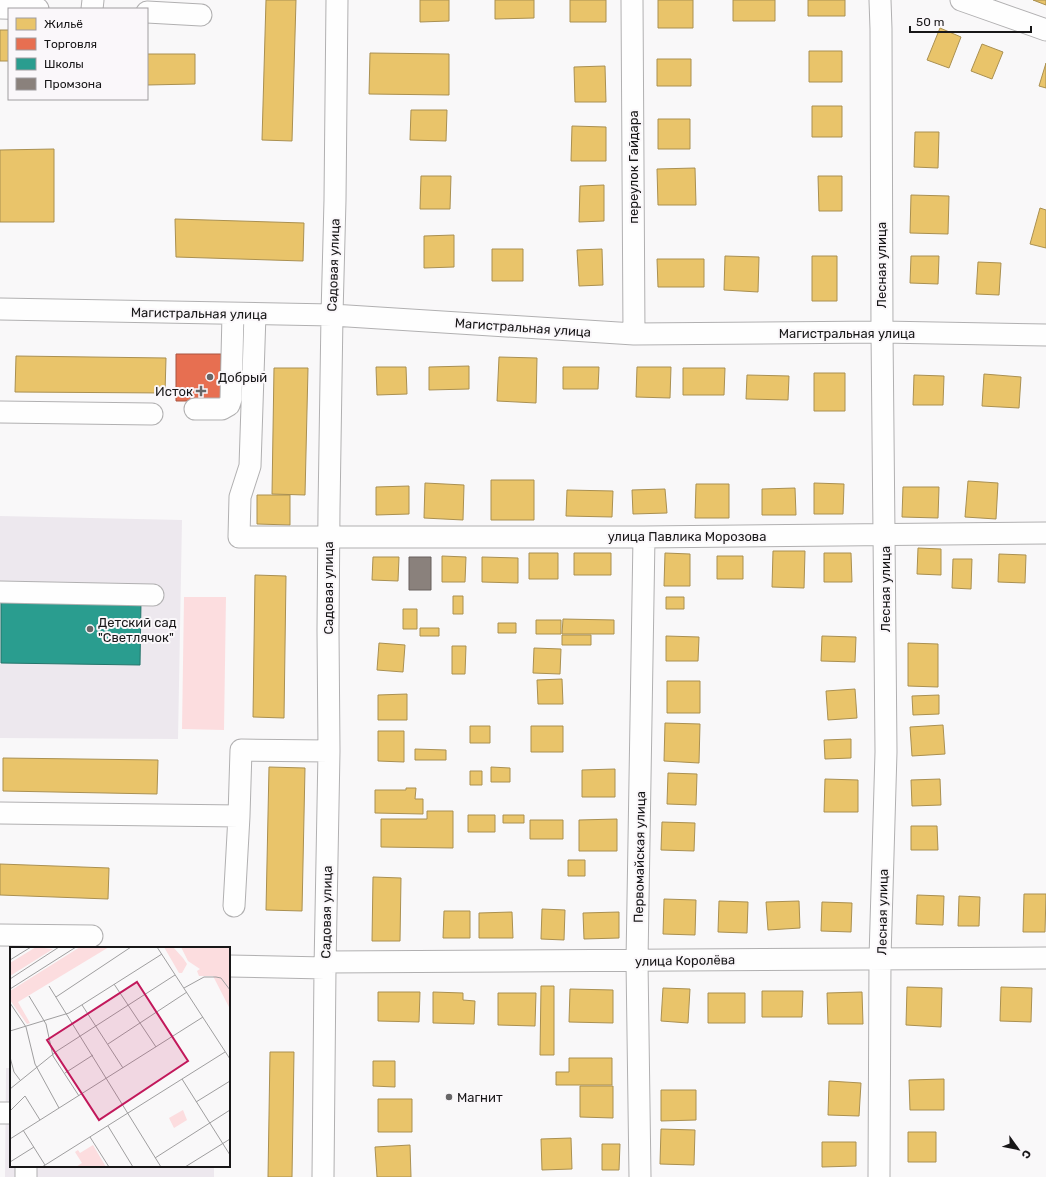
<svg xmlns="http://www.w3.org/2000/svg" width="1046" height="1177" font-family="Rubik,sans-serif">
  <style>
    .built { fill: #ede8ee }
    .green { fill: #fcdddf }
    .homes { fill: #e9c46a; stroke: #aa9051 }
    .shops { fill: #e76f51; stroke: #a95540 }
    .schools { fill: #2a9d8f; stroke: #25756b }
    .industry { fill: #8a817c; stroke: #68615e }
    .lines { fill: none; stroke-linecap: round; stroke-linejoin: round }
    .minor-casing { stroke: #b1b0b1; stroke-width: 23 }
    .minor { stroke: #fefefe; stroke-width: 21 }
    .poi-dot { fill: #676667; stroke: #faf7fa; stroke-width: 1.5 }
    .labels { text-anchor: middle; stroke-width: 4; stroke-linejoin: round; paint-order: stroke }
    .street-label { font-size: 13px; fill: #181718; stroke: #faf7fa }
    .poi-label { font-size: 13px; fill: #181718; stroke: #faf7fa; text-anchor: start }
    .inset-road { fill: none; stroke: #9f9e9f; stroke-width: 1 }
    .view { fill: #c2185b; fill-opacity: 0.15; stroke: #c2185b; stroke-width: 2 }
    .inset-edge { fill: none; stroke: #181718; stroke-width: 2 }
  </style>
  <rect width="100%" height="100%" fill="#f9f8f9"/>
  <path class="built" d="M0,516L182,520L178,739L0,738Z
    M6,1068H11V1166H214V1177H5Z"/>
  <path class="green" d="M184,597H226L224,730L182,729Z"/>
  <path class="homes" d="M266,0H296L292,141L262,140Z
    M420,0H449V21L420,22Z
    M495,0H534V18L495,19Z
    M570,0H606V22H570Z
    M658,0H693V28H658Z
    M733,0H775V21H733Z
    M808,0H845V16H808Z
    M1033,0H1046V5Z
    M940,28L961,37L949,68L927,60Z
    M0,30H9V61H0Z
    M982,44L1003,52L992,79L971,71Z
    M809,51H842V82H809Z
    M370,53L449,54V95L369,94Z
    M147,54H195V84L147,85Z
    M657,59H691V86H657Z
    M1046,63V88L1039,86Z
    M605,66L606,102H575L574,67Z
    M812,106H842V137H812Z
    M411,110H447L446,141L410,140Z
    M658,119H690V149H658Z
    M572,126L606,127V161H571Z
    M915,132H939L938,168L914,167Z
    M54,149V222H0V150Z
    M695,168L696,205H658L657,169Z
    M421,176H451L450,209H420Z
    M818,176H842V211H819Z
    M604,185V221L579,222L580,186Z
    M911,195L949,196L948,234L910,233Z
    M1040,208L1046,210V248L1030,244Z
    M175,219L304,223L303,261L176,257Z
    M454,235V267L424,268V236Z
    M492,249H523V281H492Z
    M602,249L603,285L579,286L577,250Z
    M725,256L759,257L758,292L724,290Z
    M812,256H837V301H812Z
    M911,256H939L938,284L910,283Z
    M657,259H704V287H658Z
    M978,262L1001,263L999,295L976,294Z
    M16,356L166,358L165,393L15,392Z
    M499,357L537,358L536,403L497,401Z
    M469,366V389L429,390V367Z
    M376,367H406L407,394L377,395Z
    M563,367H599L598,389H563Z
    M637,367H671L670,398L636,397Z
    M274,368H308L305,495L272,494Z
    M683,368H725L724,395H683Z
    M814,373H845V411H814Z
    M984,374L1021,377L1019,408L982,406Z
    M747,375L789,376L788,400L746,399Z
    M914,375L944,376L943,405H913Z
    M491,480H534V520H491Z
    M968,481L998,483L996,519L965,517Z
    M425,483L464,485L463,520L424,518Z
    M814,483L844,484L843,514H814Z
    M696,484H729V518H695Z
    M409,486V514L376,515V487Z
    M903,487H939L938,518L902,517Z
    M795,488L796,515H762V489Z
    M665,489L667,513L633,514L632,490Z
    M567,490L613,491L612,517L566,516Z
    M257,495H290V525L257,524Z
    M918,548L941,549V575L917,574Z
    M773,551H805L804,588L772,587Z
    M529,553H558V579H529Z
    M574,553H611V575H574Z
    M665,553L690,554V586H664Z
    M824,553H851L852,582H824Z
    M999,554L1026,555L1025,583L998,582Z
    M442,556L466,557L465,582H442Z
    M717,556H743V579H717Z
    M373,557H399L398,581L372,580Z
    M482,557L518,558V583L482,582Z
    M953,559H972L971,589L952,588Z
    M255,575L286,576L284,718L253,717Z
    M453,596H463V614H453Z
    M666,597H684V609H666Z
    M403,609H417V629H403Z
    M563,619L614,620V634H562Z
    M536,620H561V634H536Z
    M498,623H516V633H498Z
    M420,628H439V636H420Z
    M562,635H591V645H562Z
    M666,636L699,637L698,661H666Z
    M822,636L856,637L855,662L821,661Z
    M379,643L405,645L403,672L377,670Z
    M908,643L938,644V687L908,686Z
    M452,646H466L465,674H452Z
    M534,648L561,649L560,674L533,673Z
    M562,679L563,704H538L537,680Z
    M667,681H700V713H667Z
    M855,689L857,718L828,720L826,691Z
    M407,694V720H378V695Z
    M939,695V714L913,715L912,696Z
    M665,723L700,724L699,763L664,761Z
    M943,725L945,754L912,756L910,727Z
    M470,726H490V743H470Z
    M531,726H563V752H531Z
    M378,731H404V762L378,761Z
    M851,739V758L825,759L824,740Z
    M415,749L446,750V760H415Z
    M3,758L158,760L157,794L3,791Z
    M269,767L305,768L302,911L266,910Z
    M491,767L510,768V782H491Z
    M615,769V797H582V770Z
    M470,771H482V785H470Z
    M668,773L697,774L696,805L667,804Z
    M825,779L858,780V812H824Z
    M940,779L941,805L912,806L911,780Z
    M406,788H416L415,799H423V814L375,813V790H406Z
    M427,811H453V848L381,847V819H427Z
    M468,815H495V832H468Z
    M503,815H524V823H503Z
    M617,819V851H579V820Z
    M530,820H563V839H530Z
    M662,822L695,823L694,851L661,850Z
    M911,826H937L938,850H911Z
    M568,860H585V876H568Z
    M0,864L109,868L108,899L0,895Z
    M373,877L401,878L400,941H372Z
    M1024,894H1046L1045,932H1023Z
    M917,895L944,896L943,925L916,924Z
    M959,896L980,897L979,926H958Z
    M664,899L696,900L695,935L663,934Z
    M719,901L748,902L747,933L718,932Z
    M799,901L800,928L768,930L766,902Z
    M822,902L852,903L851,932L821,931Z
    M542,909L565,910L564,940L541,939Z
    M444,911H470V938H443Z
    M512,912L513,938H479V913Z
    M619,912V938L584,939L583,913Z
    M541,986H554V1055H540Z
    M907,987L942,988L941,1027L906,1025Z
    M1001,987L1032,988L1031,1022L1000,1021Z
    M663,988L690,989L688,1023L661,1021Z
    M570,989L613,990V1023L569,1022Z
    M762,991H803L802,1017H762Z
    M378,992H420L419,1022L378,1021Z
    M433,992L463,993V1000L475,1001L474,1024L433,1023Z
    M862,992L863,1024H828L827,993Z
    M498,993H536L535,1026L498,1025Z
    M708,993H745V1023H708Z
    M270,1052H294L292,1177H268Z
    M569,1058H612V1085H556V1072H569Z
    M373,1061H395V1087L373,1086Z
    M944,1079V1110H910L909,1080Z
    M829,1081L861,1083L859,1116L828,1115Z
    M580,1086H613V1118L580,1117Z
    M661,1090H696V1120L661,1121Z
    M378,1099H412V1132H378Z
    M661,1129L695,1130L694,1165L660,1164Z
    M908,1132H936V1162H908Z
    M571,1138L572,1169L542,1170L541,1139Z
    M822,1142H856V1166L822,1167Z
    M602,1144H620L619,1170H602Z
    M410,1145L411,1177H377L375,1147Z"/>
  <path class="shops" d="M176,354H221V401H176Z"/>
  <path class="schools" d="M1,599L141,601L140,665L1,663Z"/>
  <path class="industry" d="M409,557H431V590H409Z"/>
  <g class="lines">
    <defs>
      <path id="minor" d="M632,0L634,334
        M961,0L1046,30
        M0,8L38,9
        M92,9L93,0
        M147,12L201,15
        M0,309L332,315L634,334L882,332L1046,335
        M255,314L250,466L240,497L239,537H644L1046,533
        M195,409H222L229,405L231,399L233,314
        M0,412L152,414
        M0,592L153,595
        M0,813L239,816L241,750L329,751
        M234,906L239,816
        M0,935L92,936
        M325,962L1046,958
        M229,966L325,968
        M0,1113H11
        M26,1177V1166
        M323,1177L325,968L329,751L328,630L329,509L332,315L335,200L337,0
        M640,1177L637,961L644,537
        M879,1177L880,958L886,752L884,534L882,332L881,29L880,0"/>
    </defs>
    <use href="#minor" class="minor-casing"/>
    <use href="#minor" class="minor"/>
  </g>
  <g class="poi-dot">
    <circle cx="210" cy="377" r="4"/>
    <path d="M199 385h4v4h4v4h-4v4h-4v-4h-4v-4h4z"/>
    <circle cx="90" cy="629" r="4"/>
    <circle cx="449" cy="1097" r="4"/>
  </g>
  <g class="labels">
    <g class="street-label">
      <text transform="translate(633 167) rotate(-90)" y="5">переулок Гайдара</text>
      <text transform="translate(333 265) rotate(-88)" y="5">Садовая улица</text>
      <text transform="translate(881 265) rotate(-90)" y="5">Лесная улица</text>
      <text transform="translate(199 313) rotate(1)" y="5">Магистральная улица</text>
      <text transform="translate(523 327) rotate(4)" y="5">Магистральная улица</text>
      <text x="847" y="338">Магистральная улица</text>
      <text x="687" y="541">улица Павлика Морозова</text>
      <text transform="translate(328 588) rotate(-90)" y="5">Садовая улица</text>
      <text transform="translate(885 589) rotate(-90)" y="5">Лесная улица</text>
      <text transform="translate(639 857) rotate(-89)" y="5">Первомайская улица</text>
      <text transform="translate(326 912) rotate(-89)" y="5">Садовая улица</text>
      <text transform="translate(882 912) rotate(-89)" y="5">Лесная улица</text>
      <text transform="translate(685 960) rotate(-1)" y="5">улица Королёва</text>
    </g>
    <g class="poi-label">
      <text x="218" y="382">Добрый</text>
      <text x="193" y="396" text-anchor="end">Исток</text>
      <text x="98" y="627">Детский сад<tspan x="98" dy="15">"Светлячок"</tspan></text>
      <text x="457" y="1102">Магнит</text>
    </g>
  </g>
  <g transform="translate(10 947)">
    <rect width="220" height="220" fill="#f9f8f9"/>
    <path d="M26,0L43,2L0,29V16ZM70,0H99L8,55L20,76L17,77L0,53V44ZM154,0H163L173,11L177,17L172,26H169ZM171,0H220V62L203,29H189L187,24L190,22L178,14ZM173,163L177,173L164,181L159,171ZM83,198L96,220H66L72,216L65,205L68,203L70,206Z" fill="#fcdddf"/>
    <path class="inset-road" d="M147,0L220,112M0,13L21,0M0,32L49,0M104,37L146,100M39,39L151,220M174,41L194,30H206L211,31L220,43M0,42L66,0M19,49L36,77L43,109L69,149M46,50L121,0M0,56L16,80L25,117L49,161M72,58L113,121M0,84L59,66L152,7M98,97L177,45M0,110L4,125L10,133M55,126L83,108M172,132L220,208M0,142L47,104L165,28M186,155L220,134M0,164L15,149L30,173M98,179L123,220M13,183L35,218M80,190L99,220M0,192L193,70M145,211L220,163M0,215L24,200M32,220L215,105M175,220L220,192"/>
    <path class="view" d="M127,35L178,114L89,173L37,93Z"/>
    <rect width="220" height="220" class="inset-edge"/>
  </g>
  <rect x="8" y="8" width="140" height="92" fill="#faf7fa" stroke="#a09da0"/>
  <rect x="16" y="18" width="20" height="12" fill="#e9c46a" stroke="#a09da0"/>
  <text x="44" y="28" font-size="12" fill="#181718">Жильё</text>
  <rect x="16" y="38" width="20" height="12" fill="#e76f51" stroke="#a09da0"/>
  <text x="44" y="48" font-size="12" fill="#181718">Торговля</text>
  <rect x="16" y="58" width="20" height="12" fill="#2a9d8f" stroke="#a09da0"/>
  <text x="44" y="68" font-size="12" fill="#181718">Школы</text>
  <rect x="16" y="78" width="20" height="12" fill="#8a817c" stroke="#a09da0"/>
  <text x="44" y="88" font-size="12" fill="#181718">Промзона</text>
  <g transform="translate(1018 1149) rotate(123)" stroke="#faf7fa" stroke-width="3" paint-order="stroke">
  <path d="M0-3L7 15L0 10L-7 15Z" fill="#181718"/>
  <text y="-6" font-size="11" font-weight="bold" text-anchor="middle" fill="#181718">С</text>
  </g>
  <path d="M910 26v6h121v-6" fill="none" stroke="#181718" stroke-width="2"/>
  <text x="916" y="26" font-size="12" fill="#181718" stroke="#faf7fa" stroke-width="3" paint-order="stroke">50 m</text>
</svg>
